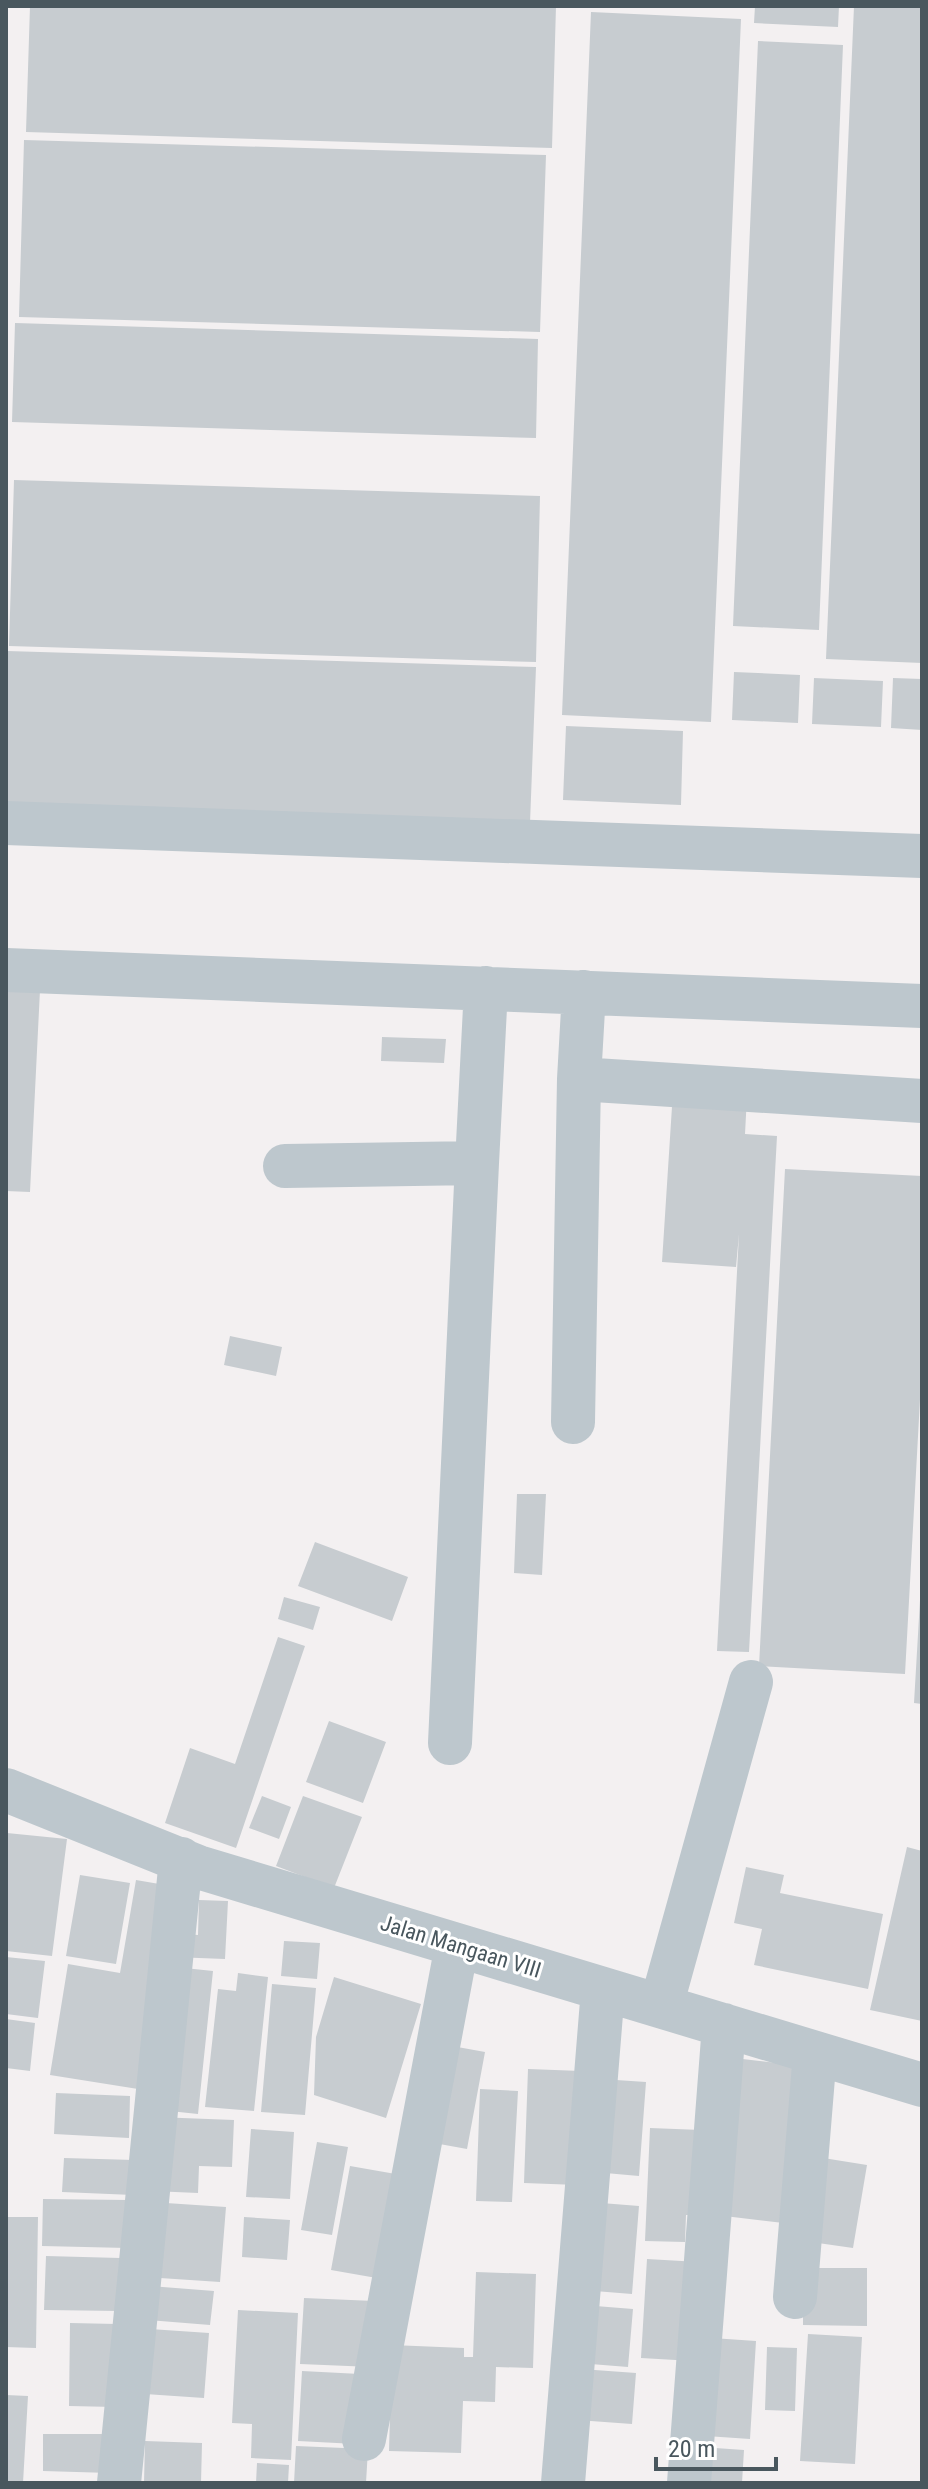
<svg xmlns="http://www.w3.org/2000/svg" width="928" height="2489" font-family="'Roboto Condensed',sans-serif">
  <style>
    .building { fill: #c7ccd0 }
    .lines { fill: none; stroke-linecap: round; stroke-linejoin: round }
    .minor { stroke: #bdc7cd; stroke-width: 44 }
    .labels { text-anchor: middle; stroke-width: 6; stroke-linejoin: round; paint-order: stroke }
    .street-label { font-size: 22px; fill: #49575e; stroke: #fff }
  </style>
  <rect width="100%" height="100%" fill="#f3f0f1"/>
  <path class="building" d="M30,6H556L552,148L26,132Z
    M755,6H839L838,27L754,23Z
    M854,6H922V663L826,659Z
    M591,12L741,19L711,722L562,715Z
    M758,41L843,45L819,630L733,626Z
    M24,140L546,155L540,332L19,317Z
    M15,323L538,339L536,438L12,422Z
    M14,480L540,496L536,662L9,646Z
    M7,651L536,667L530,823L6,807Z
    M734,672L800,675L798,723L732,720Z
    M814,678L883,681L881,727L812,724Z
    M893,678L922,679V730L891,728Z
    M566,726L683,731L681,805L563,800Z
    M6,988L40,990L30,1192L6,1191Z
    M382,1037L446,1039L444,1063L381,1061Z
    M673,1091L747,1096L745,1134L777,1136L749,1652L717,1651L739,1234L736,1267L662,1262Z
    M785,1169L922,1176V1363L905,1674L759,1666Z
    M230,1336L282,1347L276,1376L224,1365Z
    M517,1494H546L542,1575L514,1573Z
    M315,1542L408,1577L392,1621L298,1586Z
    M284,1597L320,1607L313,1630L278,1619Z
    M920,1600H922V1704L914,1703Z
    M278,1637L305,1646L236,1848L165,1823L190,1748L235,1764Z
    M329,1721L386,1742L363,1803L306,1782Z
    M262,1796L291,1807L279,1839L249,1828Z
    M303,1796L362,1817L334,1888L276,1866Z
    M7,1833L67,1839L52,1956L6,1951Z
    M907,1847L922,1851V2021L870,2010Z
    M746,1867L784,1875L780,1893L883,1914L868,1989L754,1965L762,1929L734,1923Z
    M80,1875L130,1883L116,1964L66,1956Z
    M136,1880L171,1886L138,2089L50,2075L68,1964L120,1973Z
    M199,1900L228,1901L225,1959L173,1957L174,1933L198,1935Z
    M284,1941L320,1943L317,1979L281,1976Z
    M6,1957L45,1961L38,2018L6,2014Z
    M175,1967L213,1971L198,2114L160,2110Z
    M238,1973L268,1977L254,2111L205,2107L218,1989L236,1991Z
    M334,1977L421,2004L386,2118L314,2095L316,2037Z
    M272,1984L316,1988L305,2115L261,2112Z
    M6,2019L35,2023L30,2071L6,2068Z
    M441,2044L485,2052L467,2149L423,2141Z
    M734,2058L811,2067L792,2224L716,2215Z
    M528,2069L581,2071L578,2185L524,2183Z
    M601,2079L646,2082L639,2176L594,2172Z
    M480,2089L518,2091L512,2202L476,2201Z
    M56,2093L130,2096L129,2138L54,2134Z
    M156,2117L234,2120L232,2167L199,2166L198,2193L152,2191Z
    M650,2128L701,2130L697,2215H686L685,2242L645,2241Z
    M251,2129L294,2132L290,2199L246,2197Z
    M317,2142L348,2147L332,2235L301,2230Z
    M817,2157L867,2165L853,2248L804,2241Z
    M64,2158L134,2160L133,2195L62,2192Z
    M350,2166L407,2176L388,2280L331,2270Z
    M43,2199L128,2200L127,2248L42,2246Z
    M589,2202L639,2206L632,2294L582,2290Z
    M166,2203L226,2207L220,2282L160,2278Z
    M6,2217H38L36,2348L6,2347Z
    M244,2217L290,2220L287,2260L242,2257Z
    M46,2256L120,2258L119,2311L44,2310Z
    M647,2259L699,2262L693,2361L641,2358Z
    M803,2268H867V2326L803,2325Z
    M476,2272L536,2274L533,2368L496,2367L495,2402L463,2401L461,2453L389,2451L392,2345L464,2348V2357H473Z
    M150,2286L214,2291L210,2325L148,2320Z
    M304,2298L374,2301L372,2367L300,2364Z
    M583,2305L633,2309L628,2367L578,2363Z
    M238,2310L298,2313L291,2460L251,2458L252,2424L232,2423Z
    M70,2323L117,2324L115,2407L69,2406Z
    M150,2329L209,2333L204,2398L145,2394Z
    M808,2334L862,2337L855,2464L800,2461Z
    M712,2338L756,2341L750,2439L706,2436Z
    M767,2347L797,2348L795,2411L765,2410Z
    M581,2369L636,2373L632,2424L577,2420Z
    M302,2371L360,2374L356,2444L298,2441Z
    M6,2395L28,2396L23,2483H6Z
    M43,2434H111L110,2473L43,2471Z
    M145,2441L202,2443L201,2483H144Z
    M296,2446L368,2449L366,2483H294Z
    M701,2447L744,2450L742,2483H699Z
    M257,2463L289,2465L288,2483H256Z"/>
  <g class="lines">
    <path class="minor" d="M6,823L922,856
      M6,970L922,1006
      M579,1079L922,1101
      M285,1166L477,1163L486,988
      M573,1422L579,1079L584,992
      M450,1743L477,1163
      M6,1790L198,1867L922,2085
      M661,2006L751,1682
      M795,2297L815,2053
      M364,2439L457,1945
      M119,2483L181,1859
      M563,2483L603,1989
      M689,2483L724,2025"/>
  </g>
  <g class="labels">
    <g class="street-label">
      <text transform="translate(461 1946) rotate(17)" y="8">Jalan Mangaan VIII</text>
    </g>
  </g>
  <rect width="928" height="2489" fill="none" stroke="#49575e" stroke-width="16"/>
  <path d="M656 2457v12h120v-12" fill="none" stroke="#49575e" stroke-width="4"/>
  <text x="668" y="2457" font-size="24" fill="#49575e" stroke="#ffffff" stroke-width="6" paint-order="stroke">20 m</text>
</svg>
